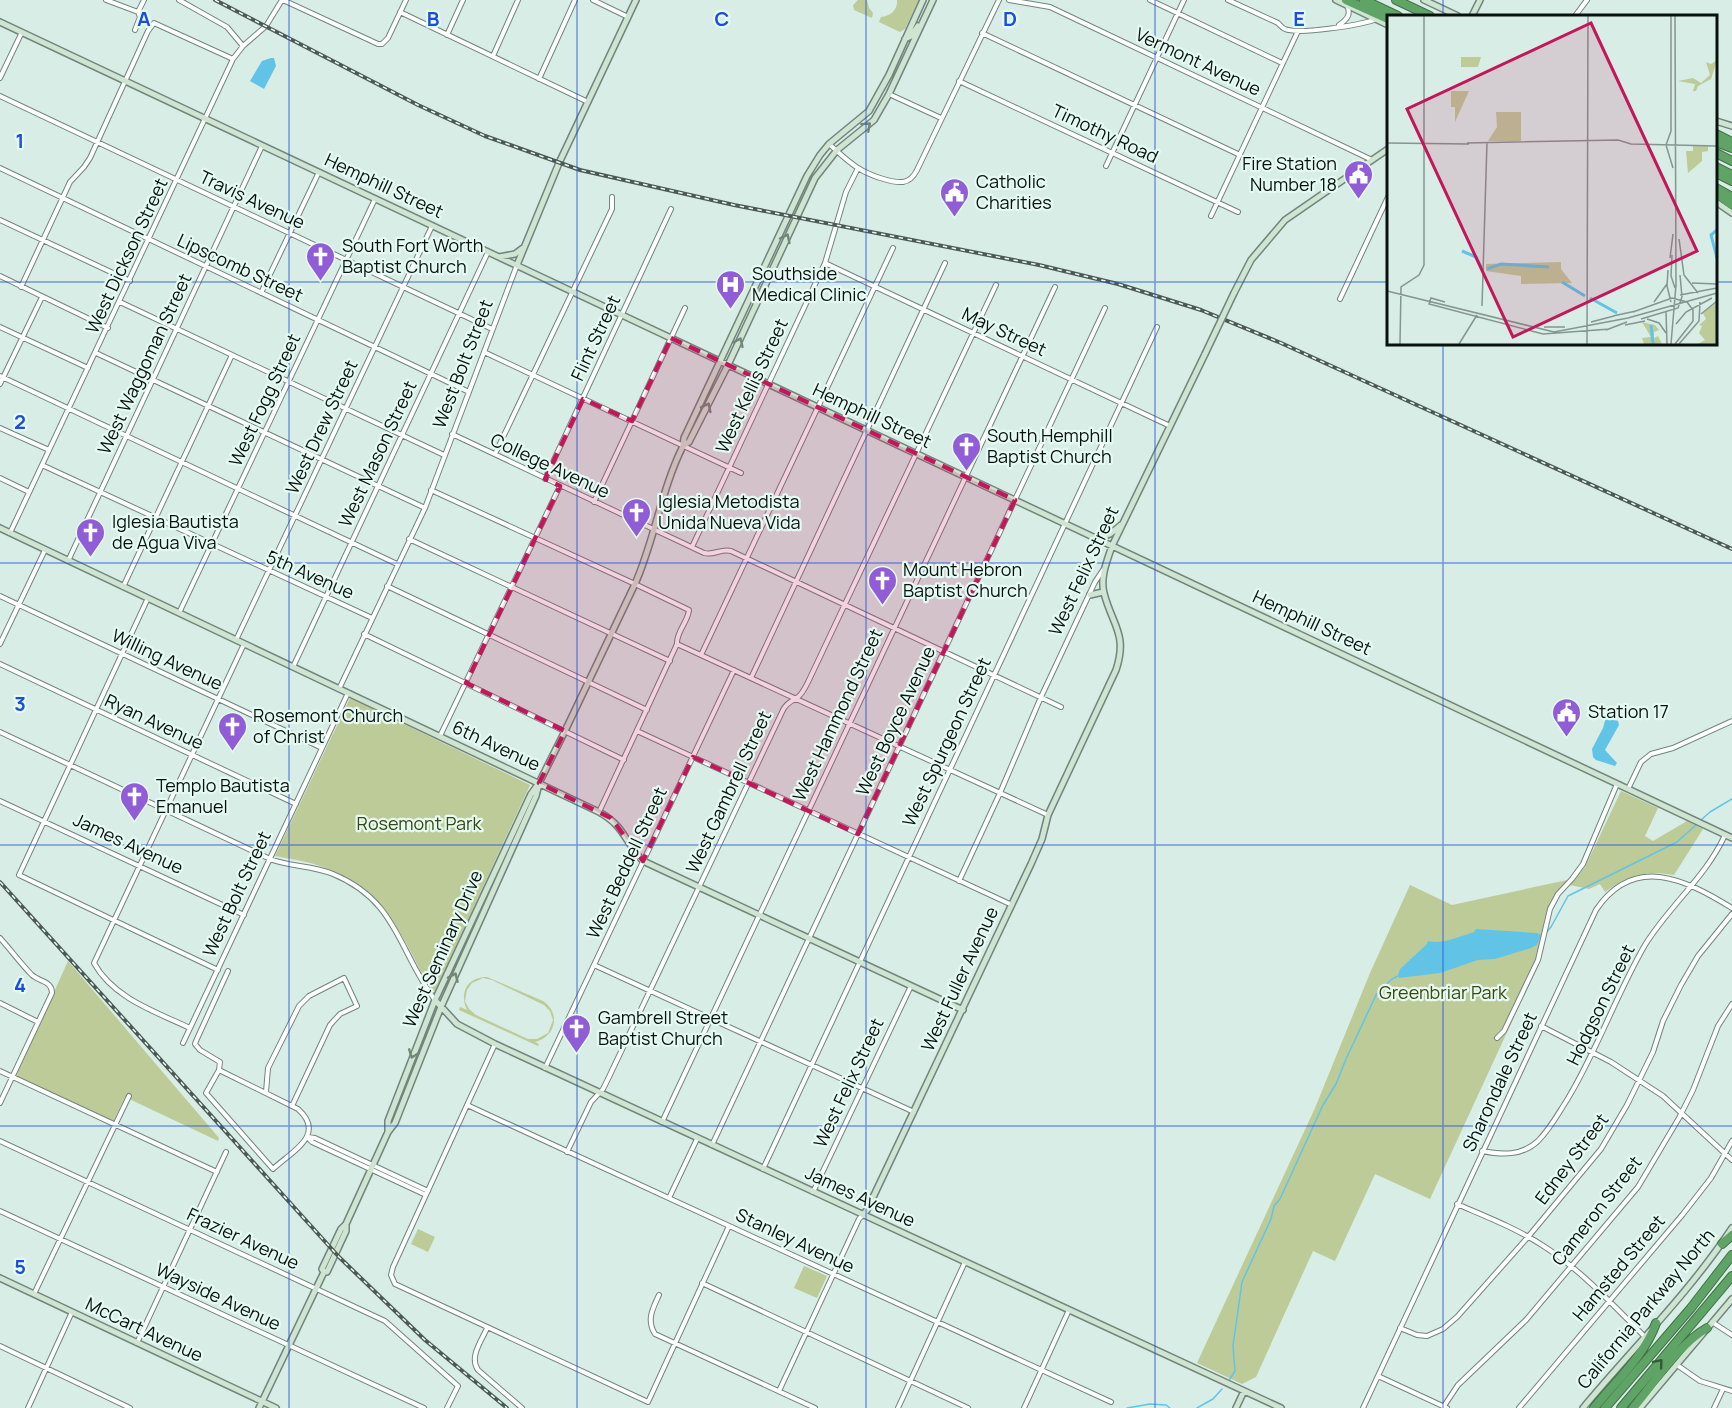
<svg xmlns="http://www.w3.org/2000/svg" width="1732" height="1408" font-family="Manrope,sans-serif">
  <style>
    .green { fill: #bdcb99; fill-rule: evenodd }
    .water { fill: #61c4e7 }
    .lines { fill: none; stroke-linecap: round; stroke-linejoin: round }
    .stream { stroke: #61c4e7; stroke-width: 1.5 }
    .street-casing { stroke: #71857e; stroke-width: 6 }
    .secondary-casing { stroke: #71857e; stroke-width: 8 }
    .highway-casing { stroke: #417147; stroke-width: 10 }
    .street { stroke: #fff; stroke-width: 4 }
    .secondary { stroke: #cfe4d1; stroke-width: 5 }
    .highway { stroke: #5fa466; stroke-width: 8 }
    .rail-casing { stroke: #4d5955; stroke-width: 4 }
    .rail { stroke: #e4faf2; stroke-width: 1.5; stroke-dasharray: 4.5; stroke-linecap: butt }
    .secondary-bridge-casing { stroke: #71857e; stroke-width: 8; stroke-linecap: butt }
    .secondary-bridge { stroke: #cfe4d1; stroke-width: 5 }
    .oneway { stroke: #768579 }
    .oneway2 { stroke: #345a3a }
    .marked { fill: #c2185b; fill-opacity: 0.2; stroke: #c2185b; stroke-width: 4.5; stroke-dasharray: 12 8; stroke-linejoin: round }
    .grid { fill: none; stroke: #1d4ed8; stroke-width: 1.5; stroke-opacity: 0.55 }
    .labels { text-anchor: middle; stroke-width: 4.5; stroke-linejoin: round; paint-order: stroke }
    .street-label { font-size: 18px; fill: #09110e; stroke: #e4faf2 }
    .poi-label { font-size: 18px; fill: #09110e; stroke: #e4faf2; text-anchor: start }
    .park-label { font-size: 18px; fill: #3c470d; stroke: #e4faf2 }
    .inset-river { fill: none; stroke: #61c4e7; stroke-width: 3 }
    .inset-road { fill: none; stroke: #85958f; stroke-width: 1.5 }
    .view { fill: #c2185b; fill-opacity: 0.15; stroke: #c2185b; stroke-width: 3 }
    .inset-edge { fill: none; stroke: #09110e; stroke-width: 3 }
    .grid-label { font-size: 20px; text-anchor: middle; font-weight: bold; fill: #1d4ed8; stroke: #e4faf2; stroke-width: 4.5; stroke-linejoin: round; paint-order: stroke }
  </style>
  <rect width="100%" height="100%" fill="#d7ede5"/>
  <path class="green" d="M858,0H867L869,8L873,13L872,18L854,10L853,5Z
    M897,0H919L905,29L900,32L879,22L881,17C890,16 898,10 897,0Z
    M350,698L530,785L435,991L430,989C401,933 384,889 320,866C306,861 290,859 275,856Z
    M1621,791L1658,808L1645,836L1653,841L1687,821L1703,829L1674,875C1645,870 1629,875 1605,892L1600,884L1589,889L1570,885L1585,867Z
    M1567,880L1550,904L1545,917L1539,963L1430,1199L1375,1174L1335,1261L1313,1251L1256,1377L1242,1384L1197,1363L1315,1108L1370,973L1410,885L1452,905Z
    M68,961L219,1138L218,1141L125,1097L113,1122L16,1076Z
    M487,977L543,1001C561,1013 556,1037 535,1042L539,1044L538,1046L459,1010L460,1007L467,1010C459,993 467,977 487,977ZM483,978L492,980L544,1005L550,1011L553,1020L548,1033L537,1039H528L476,1015L469,1009L465,1001L467,990L472,983Z
    M418,1229L435,1237L428,1252L411,1244Z
    M804,1266L827,1276L817,1298L794,1288Z"/>
  <path class="water" d="M271,58H274L276,66L264,89L250,81L262,61Z
    M1606,717L1618,721L1619,725L1605,750L1617,763L1615,766L1596,760L1593,757L1592,749L1603,728Z
    M1476,929L1537,933L1541,935L1537,945L1531,948L1495,959L1478,960L1440,973L1399,978L1398,975L1400,969L1427,944L1428,941C1441,945 1461,936 1474,932Z"/>
  <g class="lines">
    <path class="stream" d="M1701,820L1710,812L1732,799
      M1544,935L1551,927L1568,896L1677,842L1698,823
      M1230,1379L1235,1371L1233,1346L1242,1282L1271,1219L1274,1206L1280,1199L1323,1105L1336,1084L1346,1059L1377,993L1392,979L1398,976
      M1127,1408L1150,1404L1166,1405L1170,1408
      M1197,1408L1213,1399L1222,1389"/>
    <defs>
      <path id="street" d="M106,0L138,12L140,17L135,30
        M179,0L227,27L243,46
        M283,0L378,44H382L388,38L406,0
        M593,0L628,17
        M1009,0L1050,7L1372,160
        M1150,0L1282,63
        M1228,0L1278,23C1281,26 1282,28 1285,29C1299,35 1359,25 1374,20
        M138,12L144,0
        M400,12L588,102
        M1575,16L1587,0
        M1339,25C1348,19 1351,14 1347,5
        M982,33L1240,155
        M447,35L463,0
        M493,56L518,0
        M0,78L22,32
        M539,79L575,0
        M959,81L1238,212
        M889,94L941,118
        M0,96L492,329
        M829,144C838,152 848,162 858,168C869,175 891,183 903,182C910,181 914,176 917,170L999,0
        M1106,166L1184,0
        M0,168L469,392
        M1211,216L1298,31
        M0,220L130,281
        M825,263L1170,426
        M0,276L108,328
        M21,287L70,182L84,167L90,158L148,31L154,23L233,59
        M261,293L319,172
        M1340,299L1388,197
        M120,302L444,455
        M0,327L88,368
        M484,352L741,473
        M96,353L425,508
        M0,376L397,564
        M0,384L42,297
        M0,428L49,450
        M452,434L704,553C714,556 721,548 731,551L1061,707
        M495,454L612,209V197
        M42,465L372,618
        M0,478L29,492
        M545,479L671,209
        M431,490L635,584L689,610C688,622 676,632 677,644L599,812
        M594,502L685,308
        M10,533L233,59L243,46L266,26L282,0
        M409,539L670,661
        M692,547L825,263L846,192L858,168
        M68,561L262,146
        M387,586L647,710
        M123,587L232,355
        M0,596L322,748
        M148,598L19,875L218,970
        M179,613L375,199
        M364,634L624,760
        M236,640L432,226
        M0,644L45,550
        M677,644L1048,815
        M701,655L893,248
        M0,664L296,804
        M293,667L488,252
        M751,678L945,263
        M339,689L425,508L517,265
        M637,731L1012,905
        M0,732L270,859C290,867 312,865 333,874C398,901 398,951 435,1000
        M440,736L560,486
        M1628,789L1641,762L1651,754L1673,748L1732,721
        M0,801L244,915
        M959,881L1000,793L1041,697L1095,582L1103,570
        M0,938C11,950 21,964 32,975C40,982 52,981 52,993L0,1103
        M594,965L914,1112
        M0,1003L38,1022
        M1541,1026L1611,1062L1663,1096L1732,1160
        M190,1028C156,1012 113,998 94,963L244,644
        M1497,1038L1504,1031L1538,960L1550,909L1558,894L1572,879L1583,864L1617,784
        M183,1043L348,693
        M495,1044L393,1267L391,1275L395,1284L648,1402L729,1226
        M545,1068L734,670
        M219,1070L298,1109C327,1135 291,1152 273,1169L206,1093L219,1070L220,1062L200,1050L195,1044L196,1041L228,971
        M0,1071L217,1172
        M266,1092L268,1068L299,1006L309,996L344,978L357,1006L340,1014L330,1025L292,1106
        M467,1105L1111,1402
        M662,1122L1055,287
        M307,1137L312,1142L426,1195
        M308,1137L315,1138L428,1191
        M0,1141L385,1321L458,1386L447,1408
        M712,1145L1105,308
        M1482,1151C1502,1155 1522,1156 1538,1141C1550,1129 1558,1114 1567,1100C1597,1051 1616,995 1645,945C1669,906 1706,877 1725,835
        M567,1152L591,1102L603,1089L608,1079L783,710C787,702 791,702 798,697C803,693 806,686 809,680L996,285
        M763,1169L1157,327
        M813,1192L911,986
        M669,1198L697,1139
        M1457,1204C1487,1217 1518,1229 1545,1247C1582,1271 1613,1305 1644,1336
        M0,1211L424,1408
        M702,1283L968,1408
        M34,1294L129,1096
        M659,1295C653,1308 646,1320 655,1334L815,1408
        M1712,1322L1732,1335
        M487,1328C481,1342 469,1357 478,1370L522,1408
        M1400,1328L1417,1335L1427,1336L1443,1329L1457,1317L1528,1237L1601,1149L1627,1105L1653,1052L1663,1021L1681,985L1698,956L1732,914
        M137,1343L226,1152
        M0,1346L130,1408
        M1677,1365L1700,1381L1732,1391
        M1378,1376L1447,1408
        M779,1391L859,1219L863,1215
        M1444,1406L1458,1385L1526,1320L1638,1187L1679,1118L1693,1090L1718,1026L1732,1004
        M28,1408L72,1312
        M898,1408L965,1262
        M1024,1408L1069,1310
        M1363,1408L1596,910C1634,854 1685,879 1732,908
        M1519,1408L1683,1214L1711,1178L1732,1141
        M1714,1408L1723,1389"/>
      <path id="secondary" d="M1336,0L1388,25
        M1424,0L1458,16
        M1472,16L1480,0
        M0,22L1732,838
        M905,39L911,36L918,26
        M1716,121L1732,126
        M1716,202L1732,213
        M499,257L515,254L523,248
        M517,265L559,163L636,0
        M1234,293L1251,260L1285,220L1388,149
        M683,446L689,442L728,365L815,178L837,150L874,120L889,94L933,0
        M0,528L599,812C625,826 625,843 643,861L963,1010
        M1097,539L1110,534L1121,525
        M1090,595L1103,592
        M435,1000L457,1024L495,1044L1281,1408
        M388,1132V1121L435,1000L531,794L539,783L565,731L635,584C655,539 661,490 683,446L684,438L807,176L820,155L829,144L869,111L889,75L923,0
        M863,1215L867,1210L1031,864L1042,839L1048,815L1116,670C1128,634 1112,625 1104,593C1100,577 1107,561 1112,546L1205,354
        M324,1272L322,1269L341,1229L346,1224L388,1132L395,1123L441,1007L536,796L539,784
        M0,1278L276,1408
        M259,1408L324,1272H327L346,1231V1224
        M1236,1408L1244,1391
        M1583,1408C1632,1349 1689,1293 1732,1228
        M1640,1408L1732,1299"/>
      <path id="highway" d="M1346,0L1388,19
        M1364,0L1398,16
        M1396,0L1430,16
        M1716,134L1732,142
        M1716,142L1732,148
        M1716,153L1732,161
        M1716,167L1732,175
        M1716,173L1732,181
        M1716,188L1732,197
        M1716,193L1732,205
        M1722,1244L1732,1235
        M1594,1408C1615,1382 1645,1355 1656,1323
        M1605,1408L1691,1308L1732,1255
        M1621,1408L1732,1276
        M1633,1408C1654,1383 1679,1344 1707,1328"/>
    </defs>
    <use href="#street" class="street-casing"/>
    <use href="#secondary" class="secondary-casing"/>
    <use href="#highway" class="highway-casing"/>
    <use href="#street" class="street"/>
    <use href="#secondary" class="secondary"/>
    <use href="#highway" class="highway"/>
    <defs>
      <path id="rail" d="M215,0L418,105L485,136L580,170L734,205L1039,265L1118,284L1201,310L1281,343L1732,549
        M0,882L339,1257L425,1340L507,1408"/>
    </defs>
    <use href="#rail" class="rail-casing"/>
    <use href="#rail" class="rail"/>
    <defs>
      <path id="secondary-bridge" d="M1205,354L1234,293"/>
    </defs>
    <use href="#secondary-bridge" class="secondary-bridge-casing"/>
    <use href="#secondary-bridge" class="secondary-bridge"/>
  </g>
  <defs><path id="oneway-chevron" d="M-2-3.5L2.5 0L-2 3.5" fill="none" stroke-width="1.6" stroke-linecap="round" stroke-linejoin="round" transform="scale(1.5)"/></defs>
  <g class="oneway">
    <use href="#oneway-chevron" transform="translate(867 126) rotate(-42)"/>
    <use href="#oneway-chevron" transform="translate(786 238) rotate(-65)"/>
    <use href="#oneway-chevron" transform="translate(739 342) rotate(-65)"/>
    <use href="#oneway-chevron" transform="translate(707 407) rotate(-64)"/>
    <use href="#oneway-chevron" transform="translate(454 977) rotate(-66)"/>
    <use href="#oneway-chevron" transform="translate(413 1054) rotate(111)"/>
  </g>
  <use class="oneway2" href="#oneway-chevron" transform="translate(1659 1363) rotate(-50)"/>
  <path class="marked" d="M671,338L1015,500L858,834L693,757L643,861L611,818L539,783L565,731L466,683L560,486L545,479L583,399L632,421Z"/>
  <path class="grid" d="M289,0V1408M577,0V1408M866,0V1408M1155,0V1408M1443,0V16M0,282H1388M1716,282H1732M1443,344V1408M0,563H1732M0,845H1732M0,1126H1732"/>
  <defs>
    <symbol id="civic-pin" viewBox="-11 -11 22 30"><path d="M0 17L-7.5 6A9.5 9.5 0 1 1 7.5 6Z" fill="#915dd6" stroke="#e4faf2"/><path d="M-.6-6.5H3V-4.5H.6V-3L4-1V1h2V6H-6V1h2V-1L-.6-3ZM-1.2 2.5V6h2.4V2.5Z" fill="#fff"/></symbol>
    <symbol id="church-pin" viewBox="-11 -11 22 30"><path d="M0 17L-7.5 6A9.5 9.5 0 1 1 7.5 6Z" fill="#915dd6" stroke="#e4faf2"/><path d="M-1.2-6h2.4v3.5h3.3v2.4h-3.3V6h-2.4V-.1h-3.3v-2.4h3.3Z" fill="#fff"/></symbol>
    <symbol id="hospital-pin" viewBox="-11 -11 22 30"><path d="M0 17L-7.5 6A9.5 9.5 0 1 1 7.5 6Z" fill="#915dd6" stroke="#e4faf2"/><path d="M-5-5h3v3.5h4V-5h3V5h-3V1.5h-4V5h-3Z" fill="#fff"/></symbol>
  </defs>
  <g fill-rule="evenodd">
    <use href="#civic-pin" x="1342" y="158" width="33" height="45"/>
    <use href="#civic-pin" x="938" y="176" width="33" height="45"/>
    <use href="#church-pin" x="304" y="240" width="33" height="45"/>
    <use href="#hospital-pin" x="714" y="268" width="33" height="45"/>
    <use href="#church-pin" x="950" y="430" width="33" height="45"/>
    <use href="#church-pin" x="620" y="496" width="33" height="45"/>
    <use href="#church-pin" x="74" y="516" width="33" height="45"/>
    <use href="#church-pin" x="866" y="564" width="33" height="45"/>
    <use href="#civic-pin" x="1550" y="696" width="33" height="45"/>
    <use href="#church-pin" x="216" y="710" width="33" height="45"/>
    <use href="#church-pin" x="118" y="780" width="33" height="45"/>
    <use href="#church-pin" x="560" y="1012" width="33" height="45"/>
  </g>
  <g class="labels">
    <g class="street-label">
      <text transform="translate(1198 62) rotate(25)" y="6">Vermont Avenue</text>
      <text transform="translate(1105 134) rotate(25)" y="6">Timothy Road</text>
      <text transform="translate(384 186) rotate(25)" y="6">Hemphill Street</text>
      <text transform="translate(252 200) rotate(25)" y="6">Travis Avenue</text>
      <text transform="translate(127 256) rotate(-65)" y="6">West Dickson Street</text>
      <text transform="translate(240 268) rotate(25)" y="6">Lipscomb Street</text>
      <text transform="translate(1004 332) rotate(25)" y="6">May Street</text>
      <text transform="translate(596 338) rotate(-65)" y="6">Flint Street</text>
      <text transform="translate(145 364) rotate(-65)" y="6">West Waggoman Street</text>
      <text transform="translate(463 364) rotate(-69)" y="6">West Bolt Street</text>
      <text transform="translate(752 386) rotate(-65)" y="6">West Kellis Street</text>
      <text transform="translate(265 400) rotate(-65)" y="6">West Fogg Street</text>
      <text transform="translate(872 416) rotate(25)" y="6">Hemphill Street</text>
      <text transform="translate(322 427) rotate(-65)" y="6">West Drew Street</text>
      <text transform="translate(378 454) rotate(-65)" y="6">West Mason Street</text>
      <text transform="translate(550 466) rotate(25)" y="6">College Avenue</text>
      <text transform="translate(1084 571) rotate(-65)" y="6">West Felix Street</text>
      <text transform="translate(310 575) rotate(24)" y="6">5th Avenue</text>
      <text transform="translate(1312 623) rotate(25)" y="6">Hemphill Street</text>
      <text transform="translate(167 660) rotate(25)" y="6">Willing Avenue</text>
      <text transform="translate(838 715) rotate(-65)" y="6">West Hammond Street</text>
      <text transform="translate(896 721) rotate(-65)" y="6">West Boyce Avenue</text>
      <text transform="translate(154 722) rotate(25)" y="6">Ryan Avenue</text>
      <text transform="translate(947 742) rotate(-65)" y="6">West Spurgeon Street</text>
      <text transform="translate(496 746) rotate(25)" y="6">6th Avenue</text>
      <text transform="translate(729 792) rotate(-65)" y="6">West Gambrell Street</text>
      <text transform="translate(128 844) rotate(25)" y="6">James Avenue</text>
      <text transform="translate(627 863) rotate(-65)" y="6">West Beddell Street</text>
      <text transform="translate(237 894) rotate(-65)" y="6">West Bolt Street</text>
      <text transform="translate(443 949) rotate(-66)" y="6">West Seminary Drive</text>
      <text transform="translate(960 979) rotate(-65)" y="6">West Fuller Avenue</text>
      <text transform="translate(1601 1005) rotate(-64)" y="6">Hodgson Street</text>
      <text transform="translate(1500 1082) rotate(-65)" y="6">Sharondale Street</text>
      <text transform="translate(849 1083) rotate(-65)" y="6">West Felix Street</text>
      <text transform="translate(1572 1159) rotate(-53)" y="6">Edney Street</text>
      <text transform="translate(860 1197) rotate(25)" y="6">James Avenue</text>
      <text transform="translate(1597 1211) rotate(-52)" y="6">Cameron Street</text>
      <text transform="translate(243 1239) rotate(25)" y="6">Frazier Avenue</text>
      <text transform="translate(795 1241) rotate(25)" y="6">Stanley Avenue</text>
      <text transform="translate(1619 1268) rotate(-50)" y="6">Hamsted Street</text>
      <text transform="translate(218 1297) rotate(25)" y="6">Wayside Avenue</text>
      <text transform="translate(1646 1309) rotate(-50)" y="6">California Parkway North</text>
      <text transform="translate(144 1330) rotate(25)" y="6">McCart Avenue</text>
    </g>
    <g class="poi-label">
      <text x="1337" y="170" text-anchor="end">Fire Station<tspan x="1337" dy="21">Number 18</tspan></text>
      <text x="976" y="188">Catholic<tspan x="976" dy="21">Charities</tspan></text>
      <text x="342" y="252">South Fort Worth<tspan x="342" dy="21">Baptist Church</tspan></text>
      <text x="752" y="280">Southside<tspan x="752" dy="21">Medical Clinic</tspan></text>
      <text x="987" y="442">South Hemphill<tspan x="987" dy="21">Baptist Church</tspan></text>
      <text x="658" y="508">Iglesia Metodista<tspan x="658" dy="21">Unida Nueva Vida</tspan></text>
      <text x="112" y="528">Iglesia Bautista<tspan x="112" dy="21">de Agua Viva</tspan></text>
      <text x="903" y="576">Mount Hebron<tspan x="903" dy="21">Baptist Church</tspan></text>
      <text x="1588" y="718">Station 17</text>
      <text x="253" y="722">Rosemont Church<tspan x="253" dy="21">of Christ</tspan></text>
      <text x="156" y="792">Templo Bautista<tspan x="156" dy="21">Emanuel</tspan></text>
      <text x="598" y="1024">Gambrell Street<tspan x="598" dy="21">Baptist Church</tspan></text>
    </g>
    <g class="park-label">
      <text x="419" y="830">Rosemont Park</text>
      <text x="1443" y="999">Greenbriar Park</text>
    </g>
  </g>
  <g transform="translate(1387 15)">
    <rect width="330" height="330" fill="#d7ede5"/>
    <path d="M74,42H94L91,52H74ZM330,45L324,64L311,71L309,76H306L308,69L291,66L306,63L314,68L323,60L319,47L324,49ZM64,76H82L68,107V92H64ZM109,97H134V126H101L110,112ZM306,131H321V136L315,137V146L301,158L299,136H306ZM174,247V254L185,268L134,269V261L99,256V249ZM330,287V329H311L318,325L312,318L315,311L312,310L319,304L316,298ZM255,307L268,310L272,315L267,317V323L271,321L275,329H257L255,323L264,322Z" fill="#bdcb99"/>
    <path class="inset-river" d="M330,215L324,220L330,243M75,236L89,242L94,252M100,254L114,249L162,252M175,267L198,281M203,283L230,298M264,310L266,329"/>
    <path class="inset-road" d="M284,1V116L279,130L286,153M0,128L82,129M80,128L231,125L244,129L330,131M292,224L297,260L311,278M285,240L284,261L288,273M283,243L286,219M281,255L280,271L284,287M305,268L330,269M0,276L167,317L241,303L330,278M293,280L330,273M58,287L44,283L42,289L156,319L223,314M267,287L280,269M95,291L100,127M279,296L280,329M246,297L285,283L300,287L306,295V306L288,329M314,299L330,286M226,301L249,296M254,304L291,293L295,282L293,260M260,304L272,308L279,318M204,307L227,301M289,309L299,297L325,283M238,310L258,306M157,312H178M219,315L240,307M13,329L14,272L32,260L37,250V1M72,329L90,300M200,329L201,1M284,329L289,270L288,1M292,329L312,306L313,287"/>
    <path class="view" d="M204,8L310,236L126,322L20,94Z"/>
    <rect width="330" height="330" class="inset-edge"/>
  </g>
  <g class="grid-label">
    <text x="144" y="26">A</text>
    <text x="433" y="26">B</text>
    <text x="722" y="26">C</text>
    <text x="1010" y="26">D</text>
    <text x="1299" y="26">E</text>
    <text x="20" y="148">1</text>
    <text x="20" y="429">2</text>
    <text x="20" y="711">3</text>
    <text x="20" y="992">4</text>
    <text x="20" y="1274">5</text>
  </g>
</svg>
